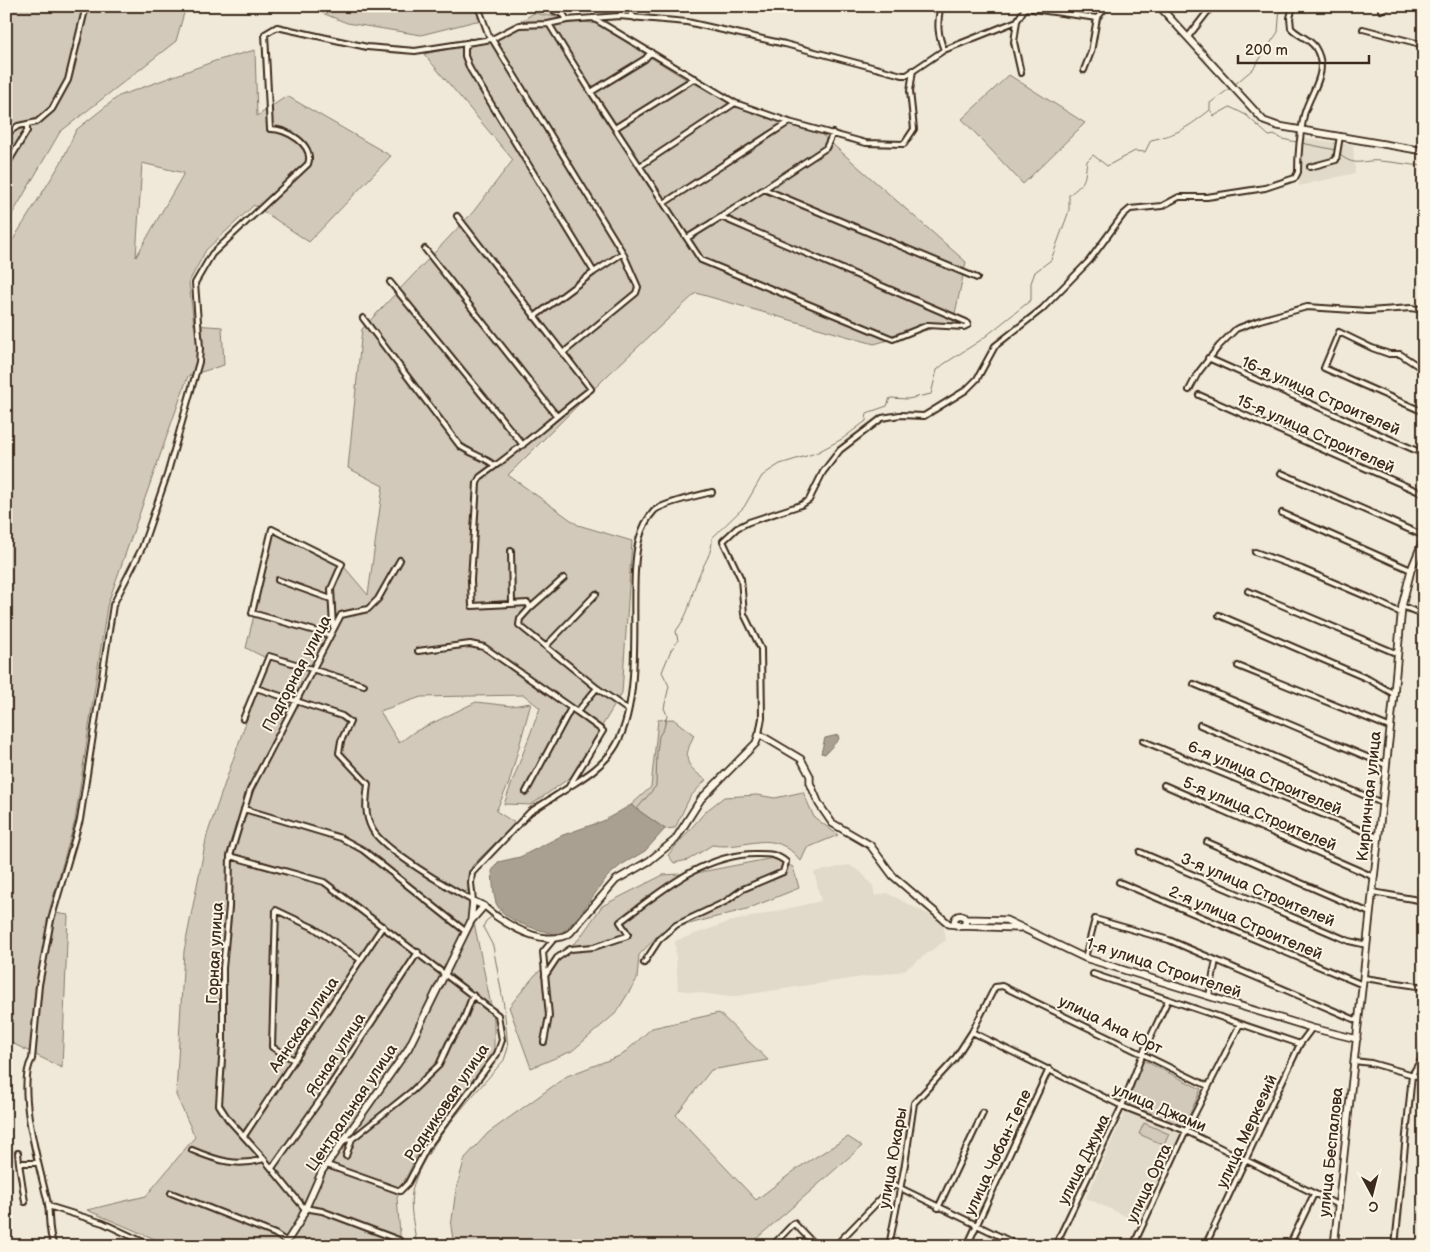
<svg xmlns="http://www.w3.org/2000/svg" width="1430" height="1252" font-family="'Balsamiq Sans',sans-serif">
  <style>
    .built { fill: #e1d9c9 }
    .green { fill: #d2c9ba; stroke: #867a6c; fill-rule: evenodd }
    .water { fill: #aaa091; stroke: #7e7163 }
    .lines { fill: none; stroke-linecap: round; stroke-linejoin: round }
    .stream { stroke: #7e7163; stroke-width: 1 }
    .street-casing { stroke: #3b2a1e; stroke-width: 8 }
    .secondary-casing { stroke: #3b2a1e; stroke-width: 9 }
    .street { stroke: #fcf5e5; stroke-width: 4 }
    .secondary { stroke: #fcf5e5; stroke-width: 5.5 }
    .labels { text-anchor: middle; stroke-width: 4; stroke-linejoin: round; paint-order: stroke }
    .street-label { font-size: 16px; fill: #3b2a1e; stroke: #fcf5e5 }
  </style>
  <rect width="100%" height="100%" fill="#f0e9d9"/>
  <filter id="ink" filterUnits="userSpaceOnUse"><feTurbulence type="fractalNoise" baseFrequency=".02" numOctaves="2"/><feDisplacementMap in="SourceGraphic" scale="10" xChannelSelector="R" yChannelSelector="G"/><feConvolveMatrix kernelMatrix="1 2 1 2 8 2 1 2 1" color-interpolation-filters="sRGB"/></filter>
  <g filter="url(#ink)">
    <path class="built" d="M1303,138L1353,145L1355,173L1299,186Z
      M849,865L861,872L873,886L875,896L887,893L943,922L946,940L903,971L730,997L678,990L675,941L729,922L821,901L814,872Z
      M1126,1110L1180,1134L1139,1222L1086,1198Z"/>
    <path class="green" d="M6,6H186L176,41L60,132L6,225Z
      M305,6H478L483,22L476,21L421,35L347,23Z
      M534,13L597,24L684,78L735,103L821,134L966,262L953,323L874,344L696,293L609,374L508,475L578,525L632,541L622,693L571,777L531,805L504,804L540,708L524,695L421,697L380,711L399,743L414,732L476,702L511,706L531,703L509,783L496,811L515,823L471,867L473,869L468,876V891L464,892L437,879L434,881L470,903L494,1020V1053L421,1147L406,1178L397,1198L401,1246H171L87,1210L146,1196L195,1137L176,1095L184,951L207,835L256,693L270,660L246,648L274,532L346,569L368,595L383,486L348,468L362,329L473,212L513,160L424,54L492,39Z
      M255,50L257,116L287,96L391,156L309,242L254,205L206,250L189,282L194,325L222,327L224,365L188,376L107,606L75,821L49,912L68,915L62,1068L6,1040V251L62,161L76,130L119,96L215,61ZM142,163L184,173L136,257Z
      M1009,75L1085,123L1023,184L962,119Z
      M673,719L694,735C683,759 684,764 706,780L690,797L675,828L665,829L631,805L651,787L658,720Z
      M803,792L814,817L838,835L807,848L801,861C772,825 748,851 712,845L688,860L674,863L668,855L706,811L724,797L757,795L775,798Z
      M773,858L793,867L799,888L747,909L662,931L639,955L637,979L616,1013L572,1051L531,1068L509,1007L535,975L579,939L602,906L663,875L696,873Z
      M719,1013L768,1060L711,1070L676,1115L756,1200L798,1168L848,1137L862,1146L748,1246H454L451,1227L456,1189L465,1158L488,1133L567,1076L622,1055L652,1028Z
      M1143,1060L1201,1089L1184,1127L1131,1107L1127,1099Z
      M1144,1123L1169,1134L1164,1145L1139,1134Z"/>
    <path class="water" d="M838,735L839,739L825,754L821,753L825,738Z
      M631,805L665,829L645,851L621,865L607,877L578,917L559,936C540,929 505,924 496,903C493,894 493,881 492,871L498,862L520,857L563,835L603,821Z"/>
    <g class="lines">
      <path class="stream" d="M1234,85L1253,69L1278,32L1280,6
        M1211,111L1214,116L1230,107L1246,115L1269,136L1276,135L1282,139L1336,150
        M1338,153C1355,169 1362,159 1380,161C1395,162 1409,165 1424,166
        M636,810L656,786L657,752L659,736L664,728L667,715L664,708L669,686L662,672L671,650L678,641L676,631C692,609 689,600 698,578C703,564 713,553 712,538L744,507L762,476L769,471L780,464L816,453L842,439L866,421L867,413L887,406L890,398L908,399L931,394L937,370L944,364L981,340L1031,300V283L1035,272L1051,260L1069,211V195C1087,181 1084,181 1087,161L1093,155L1107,166L1135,151L1145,152L1151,140C1179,134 1188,127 1210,110V103L1229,89
        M417,1246C414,1225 407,1201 415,1181C427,1144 478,1090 504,1060L508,1048L504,1006L493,946L483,927L486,921L502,909"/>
      <defs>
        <path id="street" d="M478,6L490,39
          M543,6L564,15L567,20
          M630,6L631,14L635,18
          M937,6L940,9C937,25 938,35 944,50
          M1381,10L1389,6
          M6,12L9,6
          M619,16L629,6
          M593,18L735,103L789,122L866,143L904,144L914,129L910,91L913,70
          M1017,21L1014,42L1021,73
          M548,24L567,20L619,16L687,22L785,44L902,75H907L944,50L1017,21L1025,8L1097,18L1107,6
          M1363,29L1424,45
          M1188,37L1212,6
          M470,42L465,47V56L470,69L594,272
          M1084,70L1091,52L1097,18
          M591,92L645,59L651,52
          M615,128L695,78
          M6,134L18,126L37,122L52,109L68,80L86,6
          M6,166L27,131V126
          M640,166L735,103
          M1310,167L1336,160L1340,136
          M764,189L826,148L833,133
          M664,203L789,122
          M687,238L721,217
          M425,249L556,415
          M390,282L523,445
          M534,317L594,272L623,253
          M363,318L460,446C469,453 489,459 495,466C528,442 558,414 591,389L457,216
          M968,325L966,322L721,217L764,189L977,278
          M563,353L636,293L638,287L623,253L492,39L519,25L549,24L591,92L701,260L893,339L928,325L964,327L968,325
          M1208,358L1424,454
          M1424,370L1400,354H1389L1372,348L1339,332L1324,368L1424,412
          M1189,390L1198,373L1219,346L1236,329L1260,320L1307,307L1368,311L1411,308L1424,310
          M1199,395L1424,494
          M1281,473L1424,536
          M1282,513L1411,570
          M511,551L512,604
          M1255,552L1302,569L1370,598L1401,613
          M278,580L331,599
          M1248,591L1398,654
          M1402,606L1424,615
          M530,608L564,578
          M1219,615L1368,679L1394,694
          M329,635L252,613L272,529L342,564L331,589L333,627
          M546,646L596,594
          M418,651L470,644L484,647L577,712
          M1238,666L1389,727
          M1194,684L1386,765
          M256,688L342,716L350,722L341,741L339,753L368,784C366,800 364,814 372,829C383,850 451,889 473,901
          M597,688L628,710
          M243,719L269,656L364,685
          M1200,725L1382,803
          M759,734L762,718L761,649L744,614L741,579L723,541L737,528L749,522L801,505L809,500L823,472L840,450L882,418L900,415L924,416L966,390L977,379L995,346L1042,309L1089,261L1123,215L1130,209L1162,206L1179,197H1207L1265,188L1295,178L1298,172C1298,153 1300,134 1304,115C1310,91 1331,73 1315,47C1309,38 1298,36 1291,28L1290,18L1293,6
          M1143,741L1378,837
          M572,785C586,776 603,765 613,750C642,708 632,622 635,571C636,550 639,527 654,511C660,504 700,495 712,492
          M1164,785L1374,877
          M526,792L570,710
          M244,809L341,838L363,850L465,931
          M1207,842L1370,913
          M1140,852L1349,941L1367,945
          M230,856L324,882L498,1015L502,1040L497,1054L427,1147L408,1183L400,1191L327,1165
          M1119,882L1363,985
          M1372,892L1424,901
          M473,901L471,883L472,873L530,812L568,788L603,731L577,712L597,688L519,625L520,619L530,608L528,603L472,606L471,580L477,483L480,477L495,466
          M484,906L496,916
          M1085,958L1095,919L1169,940L1358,1021
          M1093,974L1300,1044
          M545,976L557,958L570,949L594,947L627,936L628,934L620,922C660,892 704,853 758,854C769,854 777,854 786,862L783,872L743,889L725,902L676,925L659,940L644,963
          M1364,978L1424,987
          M1209,996L1216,960
          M972,1032L1122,1106L1186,1131L1338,1205
          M544,1042L549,1016L543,952L553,940
          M294,1060L272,1047L276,910L314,928L361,960
          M1354,1061L1371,1063L1424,1078
          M244,1136L383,926
          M344,1140L352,1139L412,1091L439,1065L449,1043L462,1023L473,995
          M192,1150C218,1161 237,1167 264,1159
          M18,1153L19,1163H38
          M346,1156L352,1139
          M19,1163L25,1202
          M272,1168L328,1089L418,952
          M171,1193L275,1234L287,1242
          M48,1206L103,1223L152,1246
          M938,1208L983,1113
          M399,1240L322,1211L304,1208L264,1159L228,1119L219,1105L223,1043V968L229,907L230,856L250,790L341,615L368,609L378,599L400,560
          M54,1246C48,1232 50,1219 48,1204C41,1171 15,1088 32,1059L39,985L51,920L80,820L113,605L142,548L167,475L199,362L200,348L195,283L212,254L308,164C315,145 286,128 270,129L265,34L277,27L367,47L415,51L492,39
          M772,1246L794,1223L816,1246
          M835,1246L894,1185L1020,1246
          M889,1246L905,1164L914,1103L954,1060L972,1032L995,987L1002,986L1208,1086
          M967,1246L1049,1069
          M1055,1246L1122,1106L1143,1053L1168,1000
          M1133,1246L1186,1131L1240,1024
          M1205,1246L1300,1044L1312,1028
          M1289,1246L1314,1194
          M1395,1246L1412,1075L1422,1058L1424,1036"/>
        <path id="secondary" d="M1159,6L1264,121L1278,126L1424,151
          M954.5 921a5.5 5.5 0 1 1 11 0a5.5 5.5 0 1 1-11 0Z
          M496,916C516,930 548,947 570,933L616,880L649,861L675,840L701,799L756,743L759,734L801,759L810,776V783L819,804L832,823L870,845L893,876L949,924L958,925
          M966,919L1006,920L1085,958L1312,1028L1357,1039
          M961,926L1019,928
          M284,1246L300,1221L322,1171L408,1049L471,921L473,901L484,906L471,921
          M1334,1246L1394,694L1402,606L1411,570L1424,538"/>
      </defs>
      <use href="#street" class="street-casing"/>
      <use href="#secondary" class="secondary-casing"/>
      <use href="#street" class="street"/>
      <use href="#secondary" class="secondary"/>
    </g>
  </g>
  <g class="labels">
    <g class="street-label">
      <text transform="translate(1321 395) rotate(24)" y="6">16-я улица Строителей</text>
      <text transform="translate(1316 433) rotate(24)" y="6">15-я улица Строителей</text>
      <text transform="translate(296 673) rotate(-62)" y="6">Подгорная улица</text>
      <text transform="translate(1265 777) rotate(23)" y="6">6-я улица Строителей</text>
      <text transform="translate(1368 796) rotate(-84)" y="6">Кирпичная улица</text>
      <text transform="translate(1260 813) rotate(23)" y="6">5-я улица Строителей</text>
      <text transform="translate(1258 889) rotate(23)" y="6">3-я улица Строителей</text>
      <text transform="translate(1246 922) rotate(23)" y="6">2-я улица Строителей</text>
      <text transform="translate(214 953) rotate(-87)" y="6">Горная улица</text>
      <text transform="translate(1164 967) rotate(18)" y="6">1-я улица Строителей</text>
      <text transform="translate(303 1024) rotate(-56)" y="6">Аянская улица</text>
      <text transform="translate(1111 1024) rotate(26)" y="6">улица Ана Юрт</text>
      <text transform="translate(335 1054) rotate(-57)" y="6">Ясная улица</text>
      <text transform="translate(446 1102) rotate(-56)" y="6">Родниковая улица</text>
      <text transform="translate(351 1107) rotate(-56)" y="6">Центральная улица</text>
      <text transform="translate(1160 1107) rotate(23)" y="6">улица Джами</text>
      <text transform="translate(1246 1131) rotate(-65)" y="6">улица Меркезий</text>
      <text transform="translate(997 1152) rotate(-65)" y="6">улица Чобан-Тепе</text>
      <text transform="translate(1330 1152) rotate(-84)" y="6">улица Беспалова</text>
      <text transform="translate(892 1158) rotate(-80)" y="6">улица Юкары</text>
      <text transform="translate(1083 1159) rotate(-64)" y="6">улица Джума</text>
      <text transform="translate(1148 1183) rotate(-65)" y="6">улица Орта</text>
    </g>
  </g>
  <rect width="1430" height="1252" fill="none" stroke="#fcf5e5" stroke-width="25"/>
  <rect x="12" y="12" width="1405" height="1227" fill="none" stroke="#3b2a1e" stroke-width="2" filter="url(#ink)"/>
  <g transform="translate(1372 1194) rotate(173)" stroke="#fcf5e5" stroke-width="4" paint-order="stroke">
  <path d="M0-4L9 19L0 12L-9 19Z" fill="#3b2a1e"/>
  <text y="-8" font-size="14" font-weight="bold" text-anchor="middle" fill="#3b2a1e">С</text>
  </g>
  <path d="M1238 55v8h131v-8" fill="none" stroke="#3b2a1e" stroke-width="2.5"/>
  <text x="1245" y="55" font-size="15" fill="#3b2a1e" stroke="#fcf5e5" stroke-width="4" paint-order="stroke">200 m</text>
</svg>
